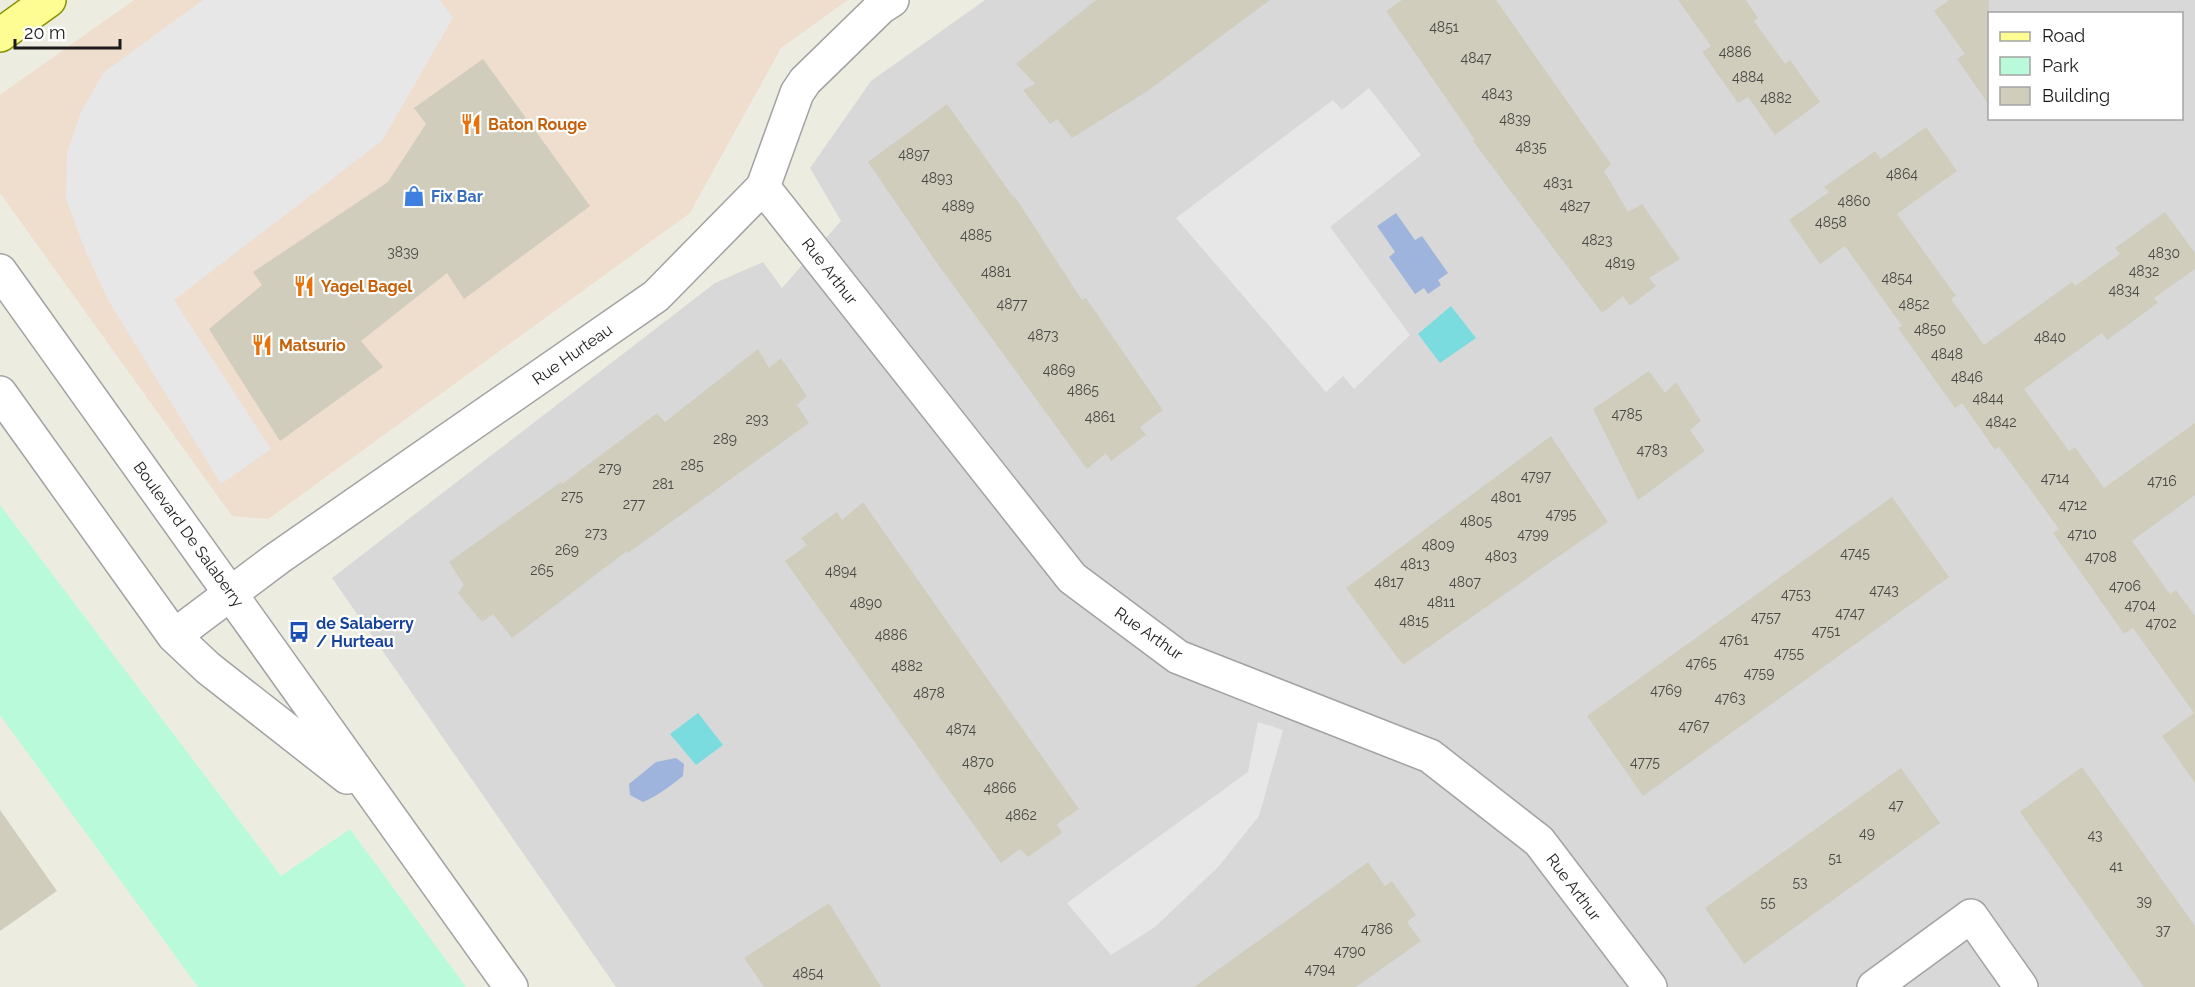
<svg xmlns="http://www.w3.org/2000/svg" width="2195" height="987" font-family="Raleway,sans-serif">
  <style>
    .residential { fill: #d9d8d8; fill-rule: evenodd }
    .commercial { fill: #efddce }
    .park { fill: #b9fada }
    .pitch { fill: #7adcdf }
    .parking { fill: #e7e7e7 }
    .water { fill: #9eb4dd }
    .building { fill: #d0cdbd }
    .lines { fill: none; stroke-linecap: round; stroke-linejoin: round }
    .minor-casing { stroke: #a2a2a2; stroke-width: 36 }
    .major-casing { stroke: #849200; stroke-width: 36 }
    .minor { stroke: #fff; stroke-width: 33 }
    .major { stroke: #fefd94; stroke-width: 33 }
    .labels { text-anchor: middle; stroke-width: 4.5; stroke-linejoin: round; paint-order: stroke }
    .number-label { font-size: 14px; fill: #484844 }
    .food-label { font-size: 16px; font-weight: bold; fill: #c56008; stroke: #fff; text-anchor: start }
    .shop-label { font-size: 16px; font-weight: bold; fill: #366cbe; stroke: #fff; text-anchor: start }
    .street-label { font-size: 16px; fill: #1b1b1b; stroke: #fff }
    .transit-label { font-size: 16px; font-weight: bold; fill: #164399; stroke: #fff; text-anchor: start }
  </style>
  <rect width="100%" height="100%" fill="#ecede0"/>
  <path class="residential" d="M985,0H2195V987H616L332,578L715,283L763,262L782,288L841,221L810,168L871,81ZM1990,14H2182V118H1990Z"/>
  <path class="commercial" d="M134,0H848L781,48L690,213L268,519L232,516L0,193V95Z"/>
  <path class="park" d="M0,505L281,876L350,829L466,987H198L0,715Z"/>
  <path class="pitch" d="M1451,306L1476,338L1440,363L1418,334Z
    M698,713L723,745L696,765L670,734Z"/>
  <path class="parking" d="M203,0H440L453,18L382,141L174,300L271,449L221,484L108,300L85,250L66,199L67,153L81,112L104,72Z
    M1369,88L1421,155L1330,227L1410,335L1354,389L1343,376L1326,392L1176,218L1333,100L1342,110Z
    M1258,722L1283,730L1259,816L1219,866L1155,927L1111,955L1067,903L1248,772Z"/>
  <path class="water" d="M1396,213L1415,240L1422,236L1448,273L1438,280L1441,285L1428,294L1424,288L1415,294L1389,257L1395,252L1377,226Z
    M676,758L684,764L683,776C670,786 658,796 643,802L630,795L629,784L656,762Z"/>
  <path class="building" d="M1096,0H1270L1146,92L1072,138L1057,119L1050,124L1023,90L1035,84L1016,64Z
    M1402,0H1496L1611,164L1604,171L1628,212L1642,204L1680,259L1649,278L1656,286L1630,306L1623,296L1602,313L1473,141L1475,140L1386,11Z
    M1678,0H1746L1758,18L1754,21L1785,64L1790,60L1820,102L1775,135L1748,97L1738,103L1702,52L1711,46Z
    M1949,0H1989V105L1957,59L1965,54L1934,11Z
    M483,59L590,206L464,299L447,273L361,341L383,367L280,441L209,329L262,285L253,272L388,182L426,124L414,108Z
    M947,104L1014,198L1015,197L1082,300L1086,298L1163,410L1140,427L1146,435L1111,461L1106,453L1087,469L939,266L868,162Z
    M1926,127L1957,171L1897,214L1956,296L1951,299L1984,345L2072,282L2075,286L2120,254L2115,248L2165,212L2195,253V269L2154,298L2158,303L2107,340L2102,333L2024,389L2069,451L2075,447L2104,488L2195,423V495L2132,541L2170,594L2176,590L2195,616V783L2162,736L2194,713L2133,628L2124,634L2053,533L2059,529L1999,447L1995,450L1962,403L1955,408L1898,328L1902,326L1845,246L1820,264L1789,220L1829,192L1824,187L1875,151L1881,159Z
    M758,349L769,368L781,358L807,396L797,405L809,423L628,553L627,551L512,638L493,614L482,622L458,593L464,585L449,562L561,482L562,484L657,413L665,422Z
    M1649,371L1665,393L1676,382L1701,421L1690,430L1705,451L1638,500L1593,409Z
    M1551,436L1608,522L1403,665L1346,588Z
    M1892,497L1949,577L1643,796L1587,716Z
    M863,502L1079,809L1057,824L1062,833L1028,857L1020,849L1001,863L785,561L807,545L801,538L837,512L842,520Z
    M2082,767L2195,926V987H2144L2020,812Z
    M1901,768L1940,823L1744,964L1705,908Z
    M0,810L57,891L0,931Z
    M1368,862L1385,886L1392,881L1416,915L1407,922L1421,941L1356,987H1194Z
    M829,903L881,987H764L744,958Z"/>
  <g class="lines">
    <defs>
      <path id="minor" d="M763,187L1072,578L1178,657L1430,756L1539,841L1650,987
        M0,271L511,987
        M0,393L174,636L208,668L347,777
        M174,636L278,558L656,296L763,187L797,93L805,81L881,7L892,0
        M1874,987L1971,916L2021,987"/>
      <path id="major" d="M0,35L49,0"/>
    </defs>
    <use href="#minor" class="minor-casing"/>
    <use href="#major" class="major-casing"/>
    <use href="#minor" class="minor"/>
    <use href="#major" class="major"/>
  </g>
  <defs>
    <symbol id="restaurant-bare" viewBox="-9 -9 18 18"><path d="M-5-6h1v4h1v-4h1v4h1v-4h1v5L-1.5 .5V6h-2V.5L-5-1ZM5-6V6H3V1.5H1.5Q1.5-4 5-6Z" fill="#e8710a" stroke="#fff" stroke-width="2.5" paint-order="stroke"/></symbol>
    <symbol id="shop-bare" viewBox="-9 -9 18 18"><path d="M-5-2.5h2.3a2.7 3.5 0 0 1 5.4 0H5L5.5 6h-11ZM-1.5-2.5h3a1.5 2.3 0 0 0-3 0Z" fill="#3f7fe0" stroke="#fff" stroke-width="2.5" paint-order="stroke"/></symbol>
    <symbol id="bus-bare" viewBox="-9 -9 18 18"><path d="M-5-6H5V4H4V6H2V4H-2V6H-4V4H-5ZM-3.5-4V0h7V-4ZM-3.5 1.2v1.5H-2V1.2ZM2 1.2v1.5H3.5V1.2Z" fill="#1a4fb4" stroke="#fff" stroke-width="2.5" paint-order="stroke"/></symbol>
  </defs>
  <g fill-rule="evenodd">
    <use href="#restaurant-bare" x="456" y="109" width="30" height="30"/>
    <use href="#shop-bare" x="399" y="181" width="30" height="30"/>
    <use href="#restaurant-bare" x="289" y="271" width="30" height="30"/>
    <use href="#restaurant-bare" x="247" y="330" width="30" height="30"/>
    <use href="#bus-bare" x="284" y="617" width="30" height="30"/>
  </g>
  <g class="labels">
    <g class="number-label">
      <text x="1444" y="32">4851</text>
      <text x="1735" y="57">4886</text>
      <text x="1476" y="63">4847</text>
      <text x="1748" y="82">4884</text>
      <text x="1497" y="99">4843</text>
      <text x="1776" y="103">4882</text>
      <text x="1515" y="124">4839</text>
      <text x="1531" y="152">4835</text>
      <text x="914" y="159">4897</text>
      <text x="1902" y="179">4864</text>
      <text x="937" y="183">4893</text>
      <text x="1558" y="188">4831</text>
      <text x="1854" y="206">4860</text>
      <text x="958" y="211">4889</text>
      <text x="1575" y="211">4827</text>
      <text x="1831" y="227">4858</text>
      <text x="976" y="240">4885</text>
      <text x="1597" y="245">4823</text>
      <text x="403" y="257">3839</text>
      <text x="2164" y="258">4830</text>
      <text x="1620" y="268">4819</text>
      <text x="2144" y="276">4832</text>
      <text x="996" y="277">4881</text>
      <text x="1897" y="283">4854</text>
      <text x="2124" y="295">4834</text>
      <text x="1012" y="309">4877</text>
      <text x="1914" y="309">4852</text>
      <text x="1930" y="334">4850</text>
      <text x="1043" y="340">4873</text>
      <text x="2050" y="342">4840</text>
      <text x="1947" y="359">4848</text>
      <text x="1059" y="375">4869</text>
      <text x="1967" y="382">4846</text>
      <text x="1083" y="395">4865</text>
      <text x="1988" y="403">4844</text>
      <text x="1627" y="419">4785</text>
      <text x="1100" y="422">4861</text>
      <text x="757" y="424">293</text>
      <text x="2001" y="427">4842</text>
      <text x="725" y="444">289</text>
      <text x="1652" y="455">4783</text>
      <text x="692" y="470">285</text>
      <text x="610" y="473">279</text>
      <text x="1536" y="481">4797</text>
      <text x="2055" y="483">4714</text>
      <text x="2162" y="486">4716</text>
      <text x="663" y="489">281</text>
      <text x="572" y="501">275</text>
      <text x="1506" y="502">4801</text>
      <text x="634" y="509">277</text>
      <text x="2073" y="510">4712</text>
      <text x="1561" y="519">4795</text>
      <text x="1476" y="526">4805</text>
      <text x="596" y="538">273</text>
      <text x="1533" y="539">4799</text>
      <text x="2082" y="539">4710</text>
      <text x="1438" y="550">4809</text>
      <text x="567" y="555">269</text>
      <text x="1855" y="558">4745</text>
      <text x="1501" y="561">4803</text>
      <text x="2101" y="562">4708</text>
      <text x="1415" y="569">4813</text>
      <text x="542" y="575">265</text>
      <text x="841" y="576">4894</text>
      <text x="1389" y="587">4817</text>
      <text x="1465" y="587">4807</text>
      <text x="2125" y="591">4706</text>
      <text x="1884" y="595">4743</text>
      <text x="1796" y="599">4753</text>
      <text x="1441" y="607">4811</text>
      <text x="866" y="608">4890</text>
      <text x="2140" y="610">4704</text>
      <text x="1850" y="618">4747</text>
      <text x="1766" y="622">4757</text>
      <text x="1414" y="626">4815</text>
      <text x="2161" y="628">4702</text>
      <text x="1826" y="636">4751</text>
      <text x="891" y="640">4886</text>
      <text x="1734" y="645">4761</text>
      <text x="1789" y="658">4755</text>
      <text x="1701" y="668">4765</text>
      <text x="907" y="671">4882</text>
      <text x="1759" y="678">4759</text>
      <text x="1666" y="695">4769</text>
      <text x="929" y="698">4878</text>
      <text x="1730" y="703">4763</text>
      <text x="1694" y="731">4767</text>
      <text x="961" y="734">4874</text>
      <text x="978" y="767">4870</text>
      <text x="1645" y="767">4775</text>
      <text x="1000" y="793">4866</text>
      <text x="1896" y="810">47</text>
      <text x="1021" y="820">4862</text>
      <text x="1867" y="838">49</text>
      <text x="2095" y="840">43</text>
      <text x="1835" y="863">51</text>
      <text x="2116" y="871">41</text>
      <text x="1800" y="887">53</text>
      <text x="2144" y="906">39</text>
      <text x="1768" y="907">55</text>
      <text x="1377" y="934">4786</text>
      <text x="2163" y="935">37</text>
      <text x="1350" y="956">4790</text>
      <text x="1320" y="974">4794</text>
      <text x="808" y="978">4854</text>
    </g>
    <g class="food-label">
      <text x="488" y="130">Baton Rouge</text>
      <text x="321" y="292">Yagel Bagel</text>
      <text x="279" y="351">Matsurio</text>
    </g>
    <g class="shop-label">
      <text x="431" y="202">Fix Bar</text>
    </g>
    <g class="street-label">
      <text transform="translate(830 271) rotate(52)" y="6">Rue Arthur</text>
      <text transform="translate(572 354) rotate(-35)" y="6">Rue Hurteau</text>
      <text transform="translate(189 534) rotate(54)" y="6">Boulevard De Salaberry</text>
      <text transform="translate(1149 633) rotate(35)" y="6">Rue Arthur</text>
      <text transform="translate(1574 887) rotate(53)" y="6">Rue Arthur</text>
    </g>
    <g class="transit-label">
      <text x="316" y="629">de Salaberry<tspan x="316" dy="18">/ Hurteau</tspan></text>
    </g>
  </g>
  <rect x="1988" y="12" width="195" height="108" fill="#ffffff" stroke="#a4a4a4" stroke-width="1.5"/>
  <rect x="2000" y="32" width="30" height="9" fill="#fefd94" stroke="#a4a4a4" stroke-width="1.5"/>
  <text x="2042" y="42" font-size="18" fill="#1b1b1b">Road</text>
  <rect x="2000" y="57" width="30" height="18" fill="#b9fada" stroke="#a4a4a4" stroke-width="1.5"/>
  <text x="2042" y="72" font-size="18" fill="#1b1b1b">Park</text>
  <rect x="2000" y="87" width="30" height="18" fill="#d0cdbd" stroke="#a4a4a4" stroke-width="1.5"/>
  <text x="2042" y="102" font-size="18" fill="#1b1b1b">Building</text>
  <path d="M15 39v9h105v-9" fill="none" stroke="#1b1b1b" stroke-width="3"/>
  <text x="24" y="39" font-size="18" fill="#1b1b1b" stroke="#ffffff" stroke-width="4.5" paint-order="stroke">20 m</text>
</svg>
